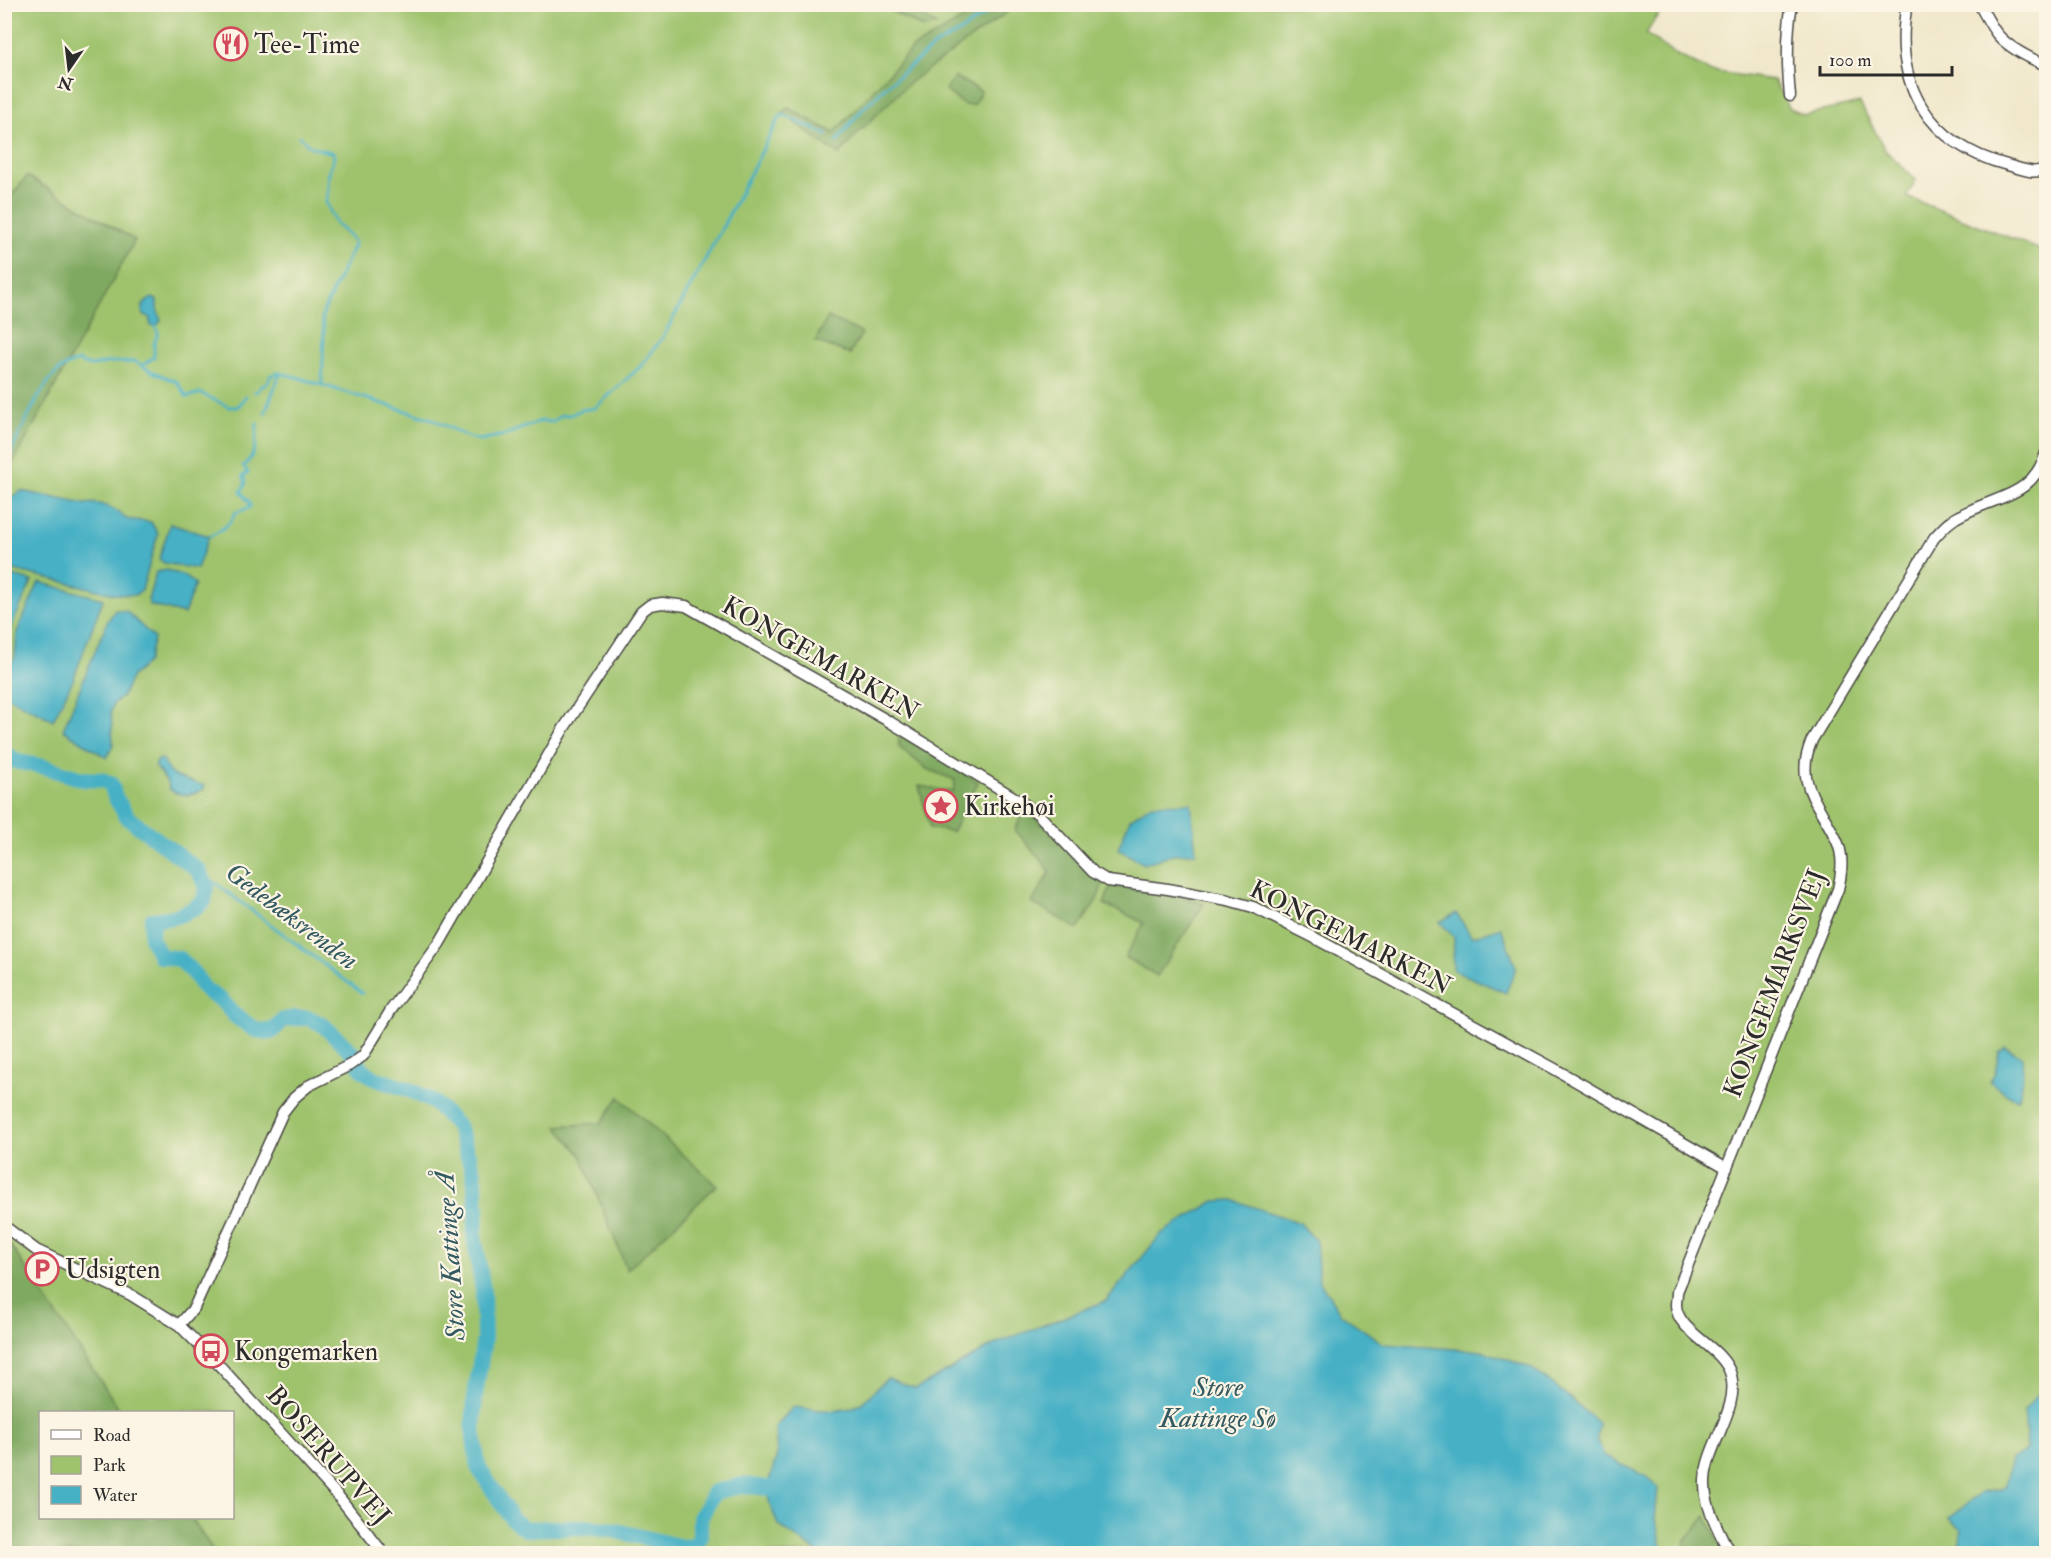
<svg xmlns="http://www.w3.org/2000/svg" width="2051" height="1558" font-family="'IM FELL Double Pica',serif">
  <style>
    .green { fill: #9fc36d; stroke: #65774c; stroke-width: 1.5; fill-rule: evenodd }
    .forest { fill: #7fa960; stroke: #556a46; stroke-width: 1.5 }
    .water { fill: #46b0c5; stroke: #386e78; stroke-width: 1.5 }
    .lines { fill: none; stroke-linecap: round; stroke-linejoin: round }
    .stream { stroke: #46b0c5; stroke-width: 3 }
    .river { stroke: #46b0c5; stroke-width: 16 }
    .minor-casing { stroke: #494743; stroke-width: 13 }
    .minor { stroke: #fff; stroke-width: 10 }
    .labels { text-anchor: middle; stroke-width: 4.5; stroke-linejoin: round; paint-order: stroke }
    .poi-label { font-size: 26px; fill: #2b2b2b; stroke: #fcf5e5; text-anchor: start }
    .street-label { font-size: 26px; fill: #2b2b2b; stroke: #fcf5e5 }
    .water-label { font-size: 27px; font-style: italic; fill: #345a61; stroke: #fcf5e5 }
  </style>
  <rect width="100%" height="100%" fill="#fcf5e5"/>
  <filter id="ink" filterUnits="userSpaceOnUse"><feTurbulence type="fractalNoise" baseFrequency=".0167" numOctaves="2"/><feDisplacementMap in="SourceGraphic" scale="12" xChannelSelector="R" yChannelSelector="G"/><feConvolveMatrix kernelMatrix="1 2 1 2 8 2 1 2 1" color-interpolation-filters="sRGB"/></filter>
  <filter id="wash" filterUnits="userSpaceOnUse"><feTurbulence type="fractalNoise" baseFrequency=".008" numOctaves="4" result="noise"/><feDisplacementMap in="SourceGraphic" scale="24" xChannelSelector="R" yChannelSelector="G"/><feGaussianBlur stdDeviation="1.35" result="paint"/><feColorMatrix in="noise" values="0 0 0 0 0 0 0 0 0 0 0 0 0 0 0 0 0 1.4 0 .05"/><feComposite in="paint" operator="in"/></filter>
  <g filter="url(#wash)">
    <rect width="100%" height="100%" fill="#f1e8cc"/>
    <path class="green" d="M5,5H1664L1646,34L1675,54L1709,71L1773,80L1790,109L1804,115L1860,103L1885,150L1916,180L1907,197L2046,252V1553L5,1554ZM40,1412H232V1518H40Z"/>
    <path class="forest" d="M880,5H904L937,25L923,28Z
      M987,5H993L1009,11L909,83L859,132L839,155L782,113L788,108L834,133L911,49Z
      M955,77L981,91L974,105H964L945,90Z
      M27,176L135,240L5,478V204Z
      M828,317L862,333L850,354L815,341Z
      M899,732L978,782L952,832L930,828L919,786L953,792L955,780L927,769L899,747Z
      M1025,808L1103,883L1097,900L1078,929L1032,903L1050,871L1015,830Z
      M1111,886L1173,893L1204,904L1157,976L1125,957L1144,923L1104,904Z
      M619,1097L717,1185L627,1270L581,1155L557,1126L601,1123Z
      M5,1237L121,1412H40V1518H191L215,1553H5Z
      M1706,1516L1725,1553L1683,1554L1685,1541Z"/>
    <path class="water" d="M152,298L157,300V309L161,321L156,326H151L149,317L143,314L142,307L147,301Z
      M21,491L85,504C100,501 116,508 126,519L151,522L158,534L142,590L135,595L114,594L6,568L4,566L5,512L8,499Z
      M170,524L209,536L197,569L164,563L159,559Z
      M167,570L184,576L195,584L184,614L150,605L148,600L156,572Z
      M5,574L32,581L5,641L4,574Z
      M39,582L103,599L73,680L53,720L11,699L5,693V671L15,657L17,632Z
      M115,610L126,611L154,638L148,662L132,676L122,697L114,703L111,711L113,744L107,758L63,730L107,622Z
      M163,759C165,763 167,770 170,773C174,777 198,784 204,785V789C190,796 183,798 169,789L168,783L155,766L158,760Z
      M1191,803L1196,853L1173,854L1144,864L1118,849L1130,819L1152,804Z
      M1456,913L1472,937L1501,927L1516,967L1506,993L1453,970L1454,937L1440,922Z
      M2005,1047L2015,1052L2022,1057C2023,1067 2024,1092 2017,1099C2007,1095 1999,1088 1990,1082L1995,1072L1999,1052Z
      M1233,1200L1300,1223L1316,1241L1319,1281L1341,1314L1384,1344L1483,1351L1531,1368L1564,1393L1599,1424L1597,1438L1604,1456L1649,1478L1658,1488L1655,1520L1664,1553L820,1554L778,1525L769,1502L767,1488L777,1455L775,1427L793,1407C812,1409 843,1415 860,1404C872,1396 877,1385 888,1378L916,1389L997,1343L1106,1301L1162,1233L1215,1201Z
      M2046,1383V1553H1955L1961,1540L1962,1530L1949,1519L1981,1492L2005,1488L2011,1459L2023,1454L2027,1449L2024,1411Z"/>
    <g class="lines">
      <path class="stream" d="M299,136L311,147L334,153C335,161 330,165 329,172C327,184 330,189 326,202L336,224L351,237L355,243L324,310L322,318L324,332L322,385
        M837,141L859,113L883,89L934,46L958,33L1000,4
        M143,365L154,357V343L158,334L156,326
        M255,392L259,390L261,386L267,384L271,375L278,373L293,376L432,419L468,437L480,440L505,435L541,421L552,422L562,415H570L581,410L595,408L641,366L663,337L720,232L779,118L783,115L827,135
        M265,413L280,373
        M4,466C16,443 37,392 54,375C61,368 70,363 79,361C94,372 101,361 115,362C123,362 126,364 134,361L153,372L177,382L187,397L200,393L229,407H238L246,396
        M211,536C220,531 233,522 235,513L250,507V503L241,492L246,483L243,476L248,472L243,466C257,456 256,440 257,424
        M199,871L362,993"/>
      <path class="river" d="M4,753L18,762L45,767L82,779L102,780L111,784L115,797L128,818L199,871L206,887L204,901C187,915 173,918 152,920L151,938L160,956L180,959L194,974L205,990L222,1001L235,1016L256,1030L271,1032L283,1020L294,1018H308L322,1024L352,1052L362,1069L374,1078L410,1090L435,1103L458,1127L474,1173L477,1211L474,1236L483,1290L484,1339L475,1396L473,1429L478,1467L512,1519L525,1529L582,1527L608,1529L682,1547L694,1546L700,1538V1518L714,1492L743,1485L767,1488"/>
    </g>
  </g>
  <g filter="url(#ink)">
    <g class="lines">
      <defs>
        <path id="minor" d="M1907,4C1892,84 1928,144 2007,165C2019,168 2035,176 2046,168
          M1979,4C1985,14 1990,25 1997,34C2009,48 2029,58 2046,65
          M1790,96C1787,65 1786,36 1792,4
          M4,1226L36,1250L131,1295L179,1325L219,1365L339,1497L384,1554
          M179,1325L194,1308L283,1112L294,1098L308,1086L350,1065L363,1056L391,1010L439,944L564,728L641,612L650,605L662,603L686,606L890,722L1020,801L1038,814L1093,872L1108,881L1168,889L1228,900L1253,907L1313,937L1553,1068L1727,1168
          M1730,1554C1719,1530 1704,1507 1705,1481C1706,1446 1740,1409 1731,1375C1723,1346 1677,1333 1676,1305C1676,1301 1677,1296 1677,1292L1838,889C1842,872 1844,855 1836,839C1819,803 1793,783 1812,740L1934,538C1943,528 1951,519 1963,514C1999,495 2032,497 2046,453"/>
      </defs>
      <use href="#minor" class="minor-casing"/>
      <use href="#minor" class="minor"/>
    </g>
  </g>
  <defs>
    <symbol id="restaurant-ring" viewBox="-11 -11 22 22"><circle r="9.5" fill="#fcf5e5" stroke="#d1495b" stroke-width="1.5"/><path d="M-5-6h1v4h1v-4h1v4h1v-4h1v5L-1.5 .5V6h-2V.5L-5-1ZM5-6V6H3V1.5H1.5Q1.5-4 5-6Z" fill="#d1495b"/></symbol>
    <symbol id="sight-ring" viewBox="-11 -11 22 22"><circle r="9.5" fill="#fcf5e5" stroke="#d1495b" stroke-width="1.5"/><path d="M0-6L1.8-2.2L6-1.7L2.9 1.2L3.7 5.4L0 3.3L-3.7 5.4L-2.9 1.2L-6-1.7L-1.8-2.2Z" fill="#d1495b"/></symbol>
    <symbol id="parking-ring" viewBox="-11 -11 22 22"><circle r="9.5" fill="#fcf5e5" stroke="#d1495b" stroke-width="1.5"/><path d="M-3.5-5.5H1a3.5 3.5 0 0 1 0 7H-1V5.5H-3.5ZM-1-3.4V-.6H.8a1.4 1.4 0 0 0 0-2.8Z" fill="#d1495b"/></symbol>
    <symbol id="bus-ring" viewBox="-11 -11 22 22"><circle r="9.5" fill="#fcf5e5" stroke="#d1495b" stroke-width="1.5"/><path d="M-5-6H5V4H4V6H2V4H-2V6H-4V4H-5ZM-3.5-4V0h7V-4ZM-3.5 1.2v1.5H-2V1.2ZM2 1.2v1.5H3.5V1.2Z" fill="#d1495b"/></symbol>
  </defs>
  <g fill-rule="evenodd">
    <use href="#restaurant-ring" x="212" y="25" width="38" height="38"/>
    <use href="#sight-ring" x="922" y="787" width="38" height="38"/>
    <use href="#parking-ring" x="23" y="1250" width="38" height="38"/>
    <use href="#bus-ring" x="192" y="1332" width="38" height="38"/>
  </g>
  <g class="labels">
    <g class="poi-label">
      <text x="254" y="53">Tee-Time</text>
      <text x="964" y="815">Kirkehøi</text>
      <text x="65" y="1278">Udsigten</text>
      <text x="234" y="1360">Kongemarken</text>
    </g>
    <g class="street-label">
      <text transform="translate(821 658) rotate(30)" y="9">KONGEMARKEN</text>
      <text transform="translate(1351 937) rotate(27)" y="9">KONGEMARKEN</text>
      <text transform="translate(1774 983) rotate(-69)" y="9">KONGEMARKSVEJ</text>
      <text transform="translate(329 1455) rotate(49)" y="9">BOSERUPVEJ</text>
    </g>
    <g class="water-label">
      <text transform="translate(292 916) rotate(37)" y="9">Gedebæksrenden</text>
      <text transform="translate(450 1256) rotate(-94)" y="9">Store Kattinge Å</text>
      <text x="1218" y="1396">Store<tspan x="1218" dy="31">Kattinge Sø</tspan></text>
    </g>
  </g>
  <rect width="2051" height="1558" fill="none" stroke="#fcf5e5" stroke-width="24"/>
  <rect x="39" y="1411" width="195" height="108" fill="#fcf5e5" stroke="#a8a49b" stroke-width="1.5"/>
  <rect x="51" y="1430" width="30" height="9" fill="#ffffff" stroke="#a8a49b" stroke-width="1.5"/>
  <text x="93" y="1441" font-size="18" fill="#2b2b2b">Road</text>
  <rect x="51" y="1456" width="30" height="18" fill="#9fc36d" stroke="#a8a49b" stroke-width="1.5"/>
  <text x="93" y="1471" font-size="18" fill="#2b2b2b">Park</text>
  <rect x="51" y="1486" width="30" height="18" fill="#46b0c5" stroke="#a8a49b" stroke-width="1.5"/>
  <text x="93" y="1501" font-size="18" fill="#2b2b2b">Water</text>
  <g transform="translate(69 69) rotate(194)" stroke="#fcf5e5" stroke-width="4.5" paint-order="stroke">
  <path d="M0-4.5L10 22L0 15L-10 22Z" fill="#2b2b2b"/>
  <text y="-9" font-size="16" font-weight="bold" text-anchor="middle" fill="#2b2b2b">N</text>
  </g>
  <path d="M1820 66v9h132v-9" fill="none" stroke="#2b2b2b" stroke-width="3"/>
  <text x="1829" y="66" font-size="18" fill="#2b2b2b" stroke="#fcf5e5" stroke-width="4.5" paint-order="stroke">100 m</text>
</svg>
